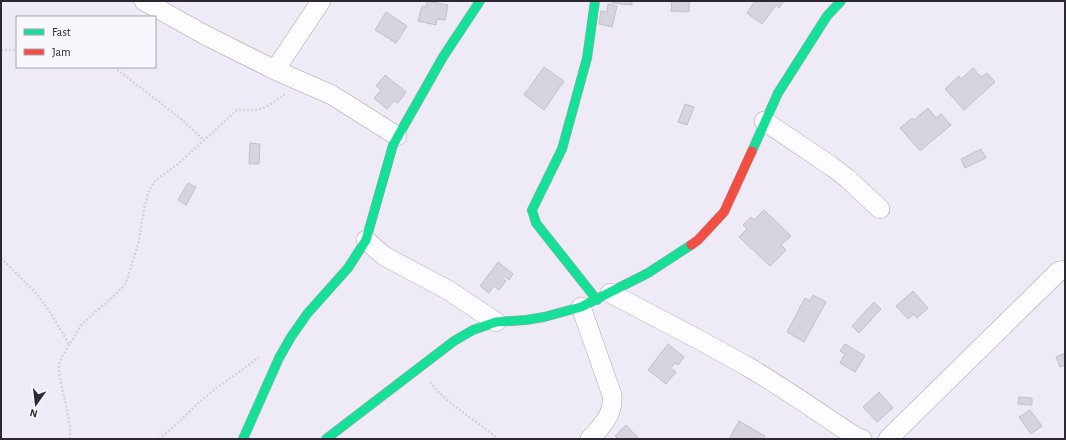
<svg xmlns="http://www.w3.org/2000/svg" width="1066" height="440" font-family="'Alegreya Sans',sans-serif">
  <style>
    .building { fill: #d8d4df; stroke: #c4c0cb }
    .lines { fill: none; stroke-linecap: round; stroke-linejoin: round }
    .street-casing { stroke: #a7a4ad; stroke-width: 20 }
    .fast-casing { stroke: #a7a4ad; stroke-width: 10 }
    .jam-casing { stroke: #a7a4ad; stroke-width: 10 }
    .path { stroke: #d5d3d7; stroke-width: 2.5; stroke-dasharray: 2 2; stroke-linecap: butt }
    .street { stroke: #fdfcfe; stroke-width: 19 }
    .fast { stroke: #16e098; stroke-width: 9 }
    .jam { stroke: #f24e42; stroke-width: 9 }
  </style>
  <rect width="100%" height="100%" fill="#efebf6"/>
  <path class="building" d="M427,1L448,5L445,20L437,19L436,25L418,21L422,6L426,7Z
    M612,1H632V5L612,3Z
    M672,1H689V12L671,11Z
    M755,1H784L779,8L776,5L762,24L747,13Z
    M608,4L617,6L612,27L599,24L601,11L607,12Z
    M386,12L407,26L396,43L375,30Z
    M544,67L564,81L544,110L524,95Z
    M973,68L981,77L987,73L995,82L964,110L945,89L959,76L961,79Z
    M385,75L406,92L398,103L394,101L387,109L374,98L381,90L376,86Z
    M685,104L694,107L687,125L678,122Z
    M928,108L936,118L941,114L951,125L920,151L900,128L912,118L914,120Z
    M250,143L260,144L259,164H249Z
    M981,149L986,158L965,168L961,159Z
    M188,183L196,187L186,205L178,200Z
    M764,210L791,236L781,245L786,250L770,266L739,237L747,229L743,225L751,217L754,220Z
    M498,262L513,274L509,280L504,276L502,278L506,281L499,290L494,286L489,293L480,286Z
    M913,291L928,308L917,318L914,314L908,319L896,306Z
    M813,295L826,302L804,342L787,332L805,298L810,301Z
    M874,302L881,309L859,333L852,326Z
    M668,344L684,357L678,365L675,363L671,368L676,372L666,384L648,370Z
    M845,344L865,356L855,372L840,363L845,354L840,351Z
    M1065,353V365L1060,367L1056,357Z
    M879,392L893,408L877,422L863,407Z
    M1019,397L1032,398V405L1018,404Z
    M1030,410L1042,426L1031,434L1019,417Z
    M739,421L765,436L763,439H729Z
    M626,425L639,439H618L615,436Z"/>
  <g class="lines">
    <defs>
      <path id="street" d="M144,1L205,35L275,70L332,95L397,136
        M275,70L321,1
        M764,121L831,166L847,178L880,209
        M366,240L384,256L448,290L496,322
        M610,293C657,318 705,342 750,368C787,390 821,414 856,437L862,439
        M581,307L612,395C614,414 602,426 590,439
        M888,439L1059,271L1065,270"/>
      <path id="fast" d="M595,1L587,58L562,149L532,210L536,223L597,300
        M752,151L778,93L827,16L841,1
        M243,439L279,358L291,337L307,314L348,268L366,240L393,145L443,57L480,1
        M326,439L454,341L473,330L496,322L526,320L544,317L581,307L648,273L691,245"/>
      <path id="jam" d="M691,245L698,240L724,212L752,151"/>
    </defs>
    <use href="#street" class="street-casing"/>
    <use href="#fast" class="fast-casing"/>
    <use href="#jam" class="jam-casing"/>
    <path class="path" d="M1,50H17
      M114,67L181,119L204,140
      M1,258L36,293L48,309L69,344
      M430,382C448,406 476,419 498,439
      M70,439V427L66,405L59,375V365L63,355L82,324L118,292L126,283L139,241L144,209L149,191L155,181L178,164L237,110C243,109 248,111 253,110C266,110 276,100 285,94
      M159,439C180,422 198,402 219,386C233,376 246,368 259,357"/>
    <use href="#street" class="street"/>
    <use href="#fast" class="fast"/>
    <use href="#jam" class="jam"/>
  </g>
  <rect width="1066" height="440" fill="none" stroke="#2c2733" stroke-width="4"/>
  <rect x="16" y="16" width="140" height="52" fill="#f9f7fe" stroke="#a7a4ad"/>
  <rect x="24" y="29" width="20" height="6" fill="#16e098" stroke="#a7a4ad"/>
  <text x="52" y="36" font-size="12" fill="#2c2733">Fast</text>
  <rect x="24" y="49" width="20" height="6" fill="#f24e42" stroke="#a7a4ad"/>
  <text x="52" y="56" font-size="12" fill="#2c2733">Jam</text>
  <g transform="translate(36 404) rotate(194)" stroke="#f9f7fe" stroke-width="3" paint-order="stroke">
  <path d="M0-3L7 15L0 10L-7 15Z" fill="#2c2733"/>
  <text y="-6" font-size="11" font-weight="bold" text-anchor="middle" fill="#2c2733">N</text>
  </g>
</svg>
